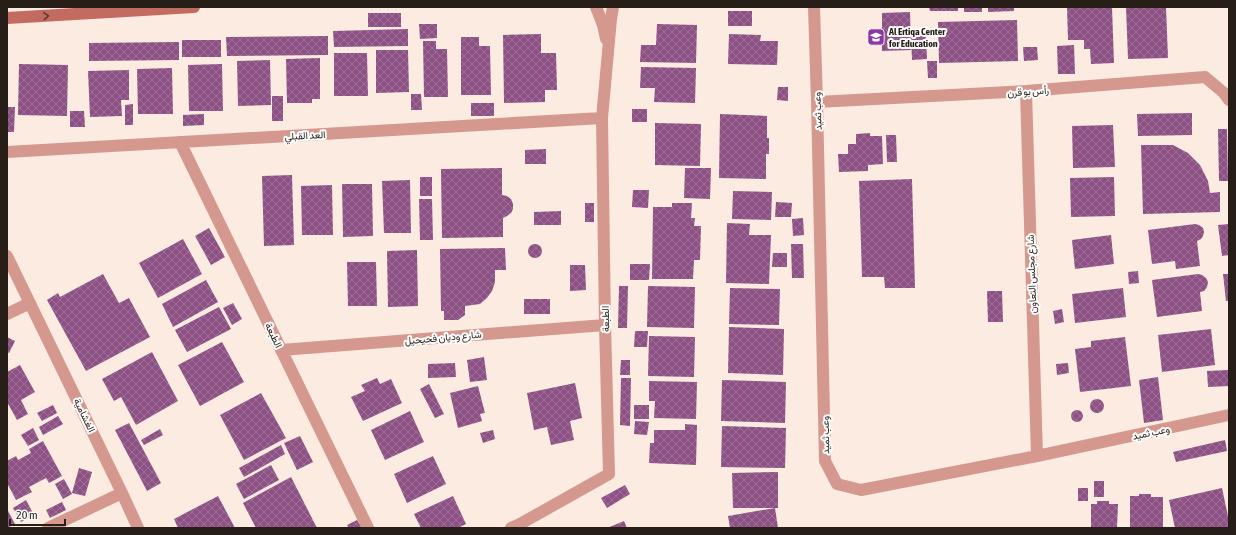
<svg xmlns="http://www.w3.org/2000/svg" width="1236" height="535" font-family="'Asap Condensed',Vazirmatn,sans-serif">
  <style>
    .building { fill: url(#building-cross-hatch) }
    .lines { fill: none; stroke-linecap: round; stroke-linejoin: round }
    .street { stroke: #d5988f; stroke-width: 12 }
    .secondary { stroke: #c36b61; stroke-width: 12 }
    .oneway { stroke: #5e3931 }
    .labels { text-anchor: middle; stroke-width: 4; stroke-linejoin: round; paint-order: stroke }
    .poi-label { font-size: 10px; font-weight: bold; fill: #271e17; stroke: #fcfcfc; text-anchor: start }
    .street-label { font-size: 10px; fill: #271e17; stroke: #fcfcfc }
  </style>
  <defs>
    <pattern id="building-cross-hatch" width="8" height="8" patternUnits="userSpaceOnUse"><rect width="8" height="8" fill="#8d5185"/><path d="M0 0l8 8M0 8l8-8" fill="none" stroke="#9c7195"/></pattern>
  </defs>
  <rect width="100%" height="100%" fill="#fcebe1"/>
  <path class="building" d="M929,7H958V11H930Z
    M964,7H982V12H964Z
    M988,7H1014V11L988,12Z
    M1067,7H1112L1114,63L1091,64L1090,49H1084V40H1068Z
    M1126,7H1166L1168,58L1128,59Z
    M728,11H752V26H728Z
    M910,12L911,50L882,51V13Z
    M368,13H401V27H368Z
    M1017,20L1018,61L939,63L938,22Z
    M419,24H437V38L420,39Z
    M657,24L697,25L696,63L640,62L641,45H656Z
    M408,29V46L334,47L333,31Z
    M541,34V53H556L557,90H545V102L504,103L503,35Z
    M729,34L761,35L760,41H778L777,65L728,64Z
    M328,36V55L227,56L226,37Z
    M911,36H926L927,59L912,60Z
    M461,37H479V46H490L491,95H461Z
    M182,40H221V57H182Z
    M423,41H436V49H447L448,97H424Z
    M179,42V60L89,61V43Z
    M1074,45L1075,74H1058L1057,46Z
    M1023,47H1037L1038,60L1024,61Z
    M376,50H408L409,92L376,93Z
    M334,53H367L368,96H334Z
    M320,58V99H312V103H287L286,59Z
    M270,60L271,105L238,106L237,61Z
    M927,61H937V78H928Z
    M19,64L68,65L67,116L18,115Z
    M222,64L223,111H189L188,65Z
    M641,67L696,68L695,103L654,102L655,88H640Z
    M172,68L173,114H138L137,69Z
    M129,70V100H121L122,116L90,117L88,71Z
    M778,87H788V101L777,100Z
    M411,94H421L422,110H411Z
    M272,96H283V121H272Z
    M471,103H494V116H471Z
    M133,104V125H125V105Z
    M7,107H15L14,132H7Z
    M632,109H647V122H632Z
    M70,111H84L85,127H70Z
    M1192,113V135L1138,136L1137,114Z
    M204,114V125L183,126V115Z
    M720,114L767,116V138H769V154H766V179L719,178Z
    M655,123L701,124L700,166L655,165Z
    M1113,125L1115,167L1073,168L1072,126Z
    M1218,129H1227L1228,181H1219Z
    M870,133V136H882L883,164L868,165V171L839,172L838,154H848V144H856V134Z
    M886,135H896L897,162H887Z
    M1141,145H1173L1188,153L1200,165L1208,181L1210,193L1220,192V212L1143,214Z
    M546,149V164H525V150Z
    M502,168V195L507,196L511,199L513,204V209L511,213L507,216L503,218V237L442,238L441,169Z
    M685,168H711L710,199L684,198Z
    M292,175L294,245L264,246L262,176Z
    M420,177H432V196H420Z
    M1114,177L1115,216L1071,217L1070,178Z
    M912,179L915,288H885L884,277H862L859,181Z
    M410,180L411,233H384L382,181Z
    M342,184H372L373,236L343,237Z
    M332,185L333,235H302L301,186Z
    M633,190H649L648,208L632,207Z
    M733,191L772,192L771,220L732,219Z
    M419,199H432L433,240H420Z
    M776,202L792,203L791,217H775Z
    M585,203H594V222H585Z
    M672,203H692L691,218H695L694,226H701L700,260H694L693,279H652L653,207H672Z
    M561,211V225H534V212Z
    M803,218L804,235L793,236L792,219Z
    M727,223L750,224L749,235H771L769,284L726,283Z
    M1195,224L1199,225L1203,228L1204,232L1203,236L1201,239L1197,241L1200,266L1176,269L1175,261L1152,264L1148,230Z
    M1229,224V255L1222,256L1218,225Z
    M209,228L225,257L211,265L195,236Z
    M1111,235L1114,264L1075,269L1072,240Z
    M183,239L202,274L158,298L139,263Z
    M791,244H803L804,278H792Z
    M528 251a7 7 0 1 1 14 0a7 7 0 1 1-14 0Z
    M505,248L506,270H495V282L492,291L487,298L480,304L465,306V315L458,320H444V311H441L440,249Z
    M417,250L418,306L388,307L387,251Z
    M773,253H787V267H772Z
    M347,262H376L377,306H348Z
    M630,264H650L649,280H630Z
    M570,265H585L586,290L570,291Z
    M1138,271L1139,283L1129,284L1128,272Z
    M103,274L119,303L129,298L150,337L86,371L47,300L58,293L60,297Z
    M1198,274L1202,275L1206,278L1208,282L1207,287L1204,291L1200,292L1202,311L1157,317L1152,280Z
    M1223,274H1229V301H1226Z
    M206,280L218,302L173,327L162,304Z
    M619,286H628L627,328H618Z
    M648,286L695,287L694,328L647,327Z
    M730,288L780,289L779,325L729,324Z
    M1123,288L1126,317L1075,323L1072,294Z
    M987,291H1002L1003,322H988Z
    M524,299H550V314H524Z
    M233,303L242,319L232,325L223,308Z
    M219,307L231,329L187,352L175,330Z
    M1062,309L1064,322L1055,324L1053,311Z
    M729,327L784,329L783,375L728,373Z
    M1211,329L1215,365L1162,372L1158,335Z
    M635,331H648L647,347H634Z
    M649,336L695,337L694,377L648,376Z
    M7,337L15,341L9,353L7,352Z
    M1125,337L1131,386L1080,392L1075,349L1091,347V341Z
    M222,342L244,382L200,406L178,365Z
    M152,352L178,401L136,425L121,397L114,401L102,379Z
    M484,357L487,380L470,382L467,360Z
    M621,360H630V375H620Z
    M455,363L456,377L428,378V364Z
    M1068,363L1069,373L1057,375L1056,364Z
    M20,365L35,392L21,400L28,414L17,420L7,402V372Z
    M1228,370L1229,386L1208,387L1207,371Z
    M1158,377L1163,420L1144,423L1139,380Z
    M377,378L380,384L391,379L402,403L363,421L351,397L365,391L361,385Z
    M621,378H631L630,426L620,425Z
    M722,380L786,382L785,423L721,421Z
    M649,381L697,382L696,419L654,418L655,401H649Z
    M575,383L582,418L570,421L574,440L551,445L547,427L534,430L527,393Z
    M429,384L444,414L435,418L420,389Z
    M478,386L485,413L480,414L482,421L458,428L450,393Z
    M261,393L286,438L244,460L220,415Z
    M1090 406a7 7 0 1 1 14 0a7 7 0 1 1-14 0Z
    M53,405L57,413L42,421L37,413Z
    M634,405H649V419H634Z
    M1071 416a6 6 0 1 1 12 0a6 6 0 1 1-12 0Z
    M410,411L424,442L385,460L371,430Z
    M58,416L63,424L43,435L39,427Z
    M635,421L649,422L647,435L634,434Z
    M129,423L161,483L147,491L115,430Z
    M685,424L697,425L696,465L649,463L650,443H654V430H685Z
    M722,426L786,428L785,468L721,467Z
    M33,428L39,440L28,446L21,435Z
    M160,429L163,435L144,445L141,440Z
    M493,430L495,439L483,443L480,433Z
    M300,436L313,462L297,470L284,443Z
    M1225,440L1227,451L1176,462L1173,452Z
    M43,441L62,476L49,483L46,478L29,487L32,492L16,500L7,483V461L16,456L18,460L31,453L29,449Z
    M281,445L285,454L244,477L239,468Z
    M433,456L446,484L407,503L394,474Z
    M271,465L279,480L244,499L236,484Z
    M79,468L92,472L85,496L72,493Z
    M778,472V508H733L732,473Z
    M291,477L317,528H256L243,503Z
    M64,479L72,494L63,499L55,484Z
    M1094,481H1104V497H1094Z
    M625,485L630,494L607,508L601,498Z
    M1078,488H1088V501H1078Z
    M1222,488L1229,521V527L1223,528H1175L1169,500Z
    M1139,494H1151V497H1163V528H1130V496H1139Z
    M218,496L235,528H178L174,519Z
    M453,496L466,524L458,528H421L414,514Z
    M26,500L34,515L21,522L13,508Z
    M1097,501H1109V504H1118L1117,528H1091V504H1097Z
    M62,502L66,510L50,518L46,510Z
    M775,508L778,528H730L728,516Z
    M7,509L15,524L7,528Z
    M357,520L362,528H349L347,525Z
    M624,521L627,528H607Z"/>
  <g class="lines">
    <path class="street" d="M596,7L603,25L606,39
      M814,7L817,102L825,461L837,484L861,490L1037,456L1229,415
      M1026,91L1037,456
      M817,102L1026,91L1205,77L1224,93L1229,100
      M180,142L368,528
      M7,152L602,118
      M7,256L122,493L138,528
      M7,314L30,303
      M281,350L605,325
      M48,528L122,493
      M511,528L520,524L609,474L605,325L602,118L611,19L613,7"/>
    <path class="secondary" d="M7,18L194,7"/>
  </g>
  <defs><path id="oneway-chevron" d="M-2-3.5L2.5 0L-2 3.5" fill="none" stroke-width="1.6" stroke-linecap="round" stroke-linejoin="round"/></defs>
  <use class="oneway" href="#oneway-chevron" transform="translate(46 16) rotate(-3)"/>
  <defs>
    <symbol id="school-square" viewBox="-11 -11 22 22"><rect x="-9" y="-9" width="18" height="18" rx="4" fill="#8a38a6" stroke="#fcfcfc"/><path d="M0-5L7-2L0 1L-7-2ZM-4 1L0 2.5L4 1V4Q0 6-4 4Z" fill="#fff"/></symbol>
  </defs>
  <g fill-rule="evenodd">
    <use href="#school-square" x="866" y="27" width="20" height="20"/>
  </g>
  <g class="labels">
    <g class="poi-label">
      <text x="889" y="35">Al Ertiqa Center<tspan x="889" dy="12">for Education</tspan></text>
    </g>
    <g class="street-label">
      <text transform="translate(1028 91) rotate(-4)" y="4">رأس بو قرن</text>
      <text transform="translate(817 111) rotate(-92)" y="4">وعب ثميد</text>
      <text transform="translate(305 135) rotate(-3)" y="4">العد القبلي</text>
      <text transform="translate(1031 274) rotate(-92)" y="4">شارع مجلس التعاون</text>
      <text transform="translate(605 319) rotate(-91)" y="4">الطبعة</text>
      <text transform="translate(274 335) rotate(64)" y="4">الطبعة</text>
      <text transform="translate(443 337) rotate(-5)" y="4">شارع وديان فحيحيل</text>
      <text transform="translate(85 415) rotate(64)" y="4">الغشامية</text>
      <text transform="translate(1151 432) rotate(-12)" y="4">وعب ثميد</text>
      <text transform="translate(825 435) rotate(-91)" y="4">وعب ثميد</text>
    </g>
  </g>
  <rect width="1236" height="535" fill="none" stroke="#271e17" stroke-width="16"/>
  <path d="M10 519v6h55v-6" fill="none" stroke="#271e17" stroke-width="2"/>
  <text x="16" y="519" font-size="12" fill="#271e17" stroke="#fcfcfc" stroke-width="3" paint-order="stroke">20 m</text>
</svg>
